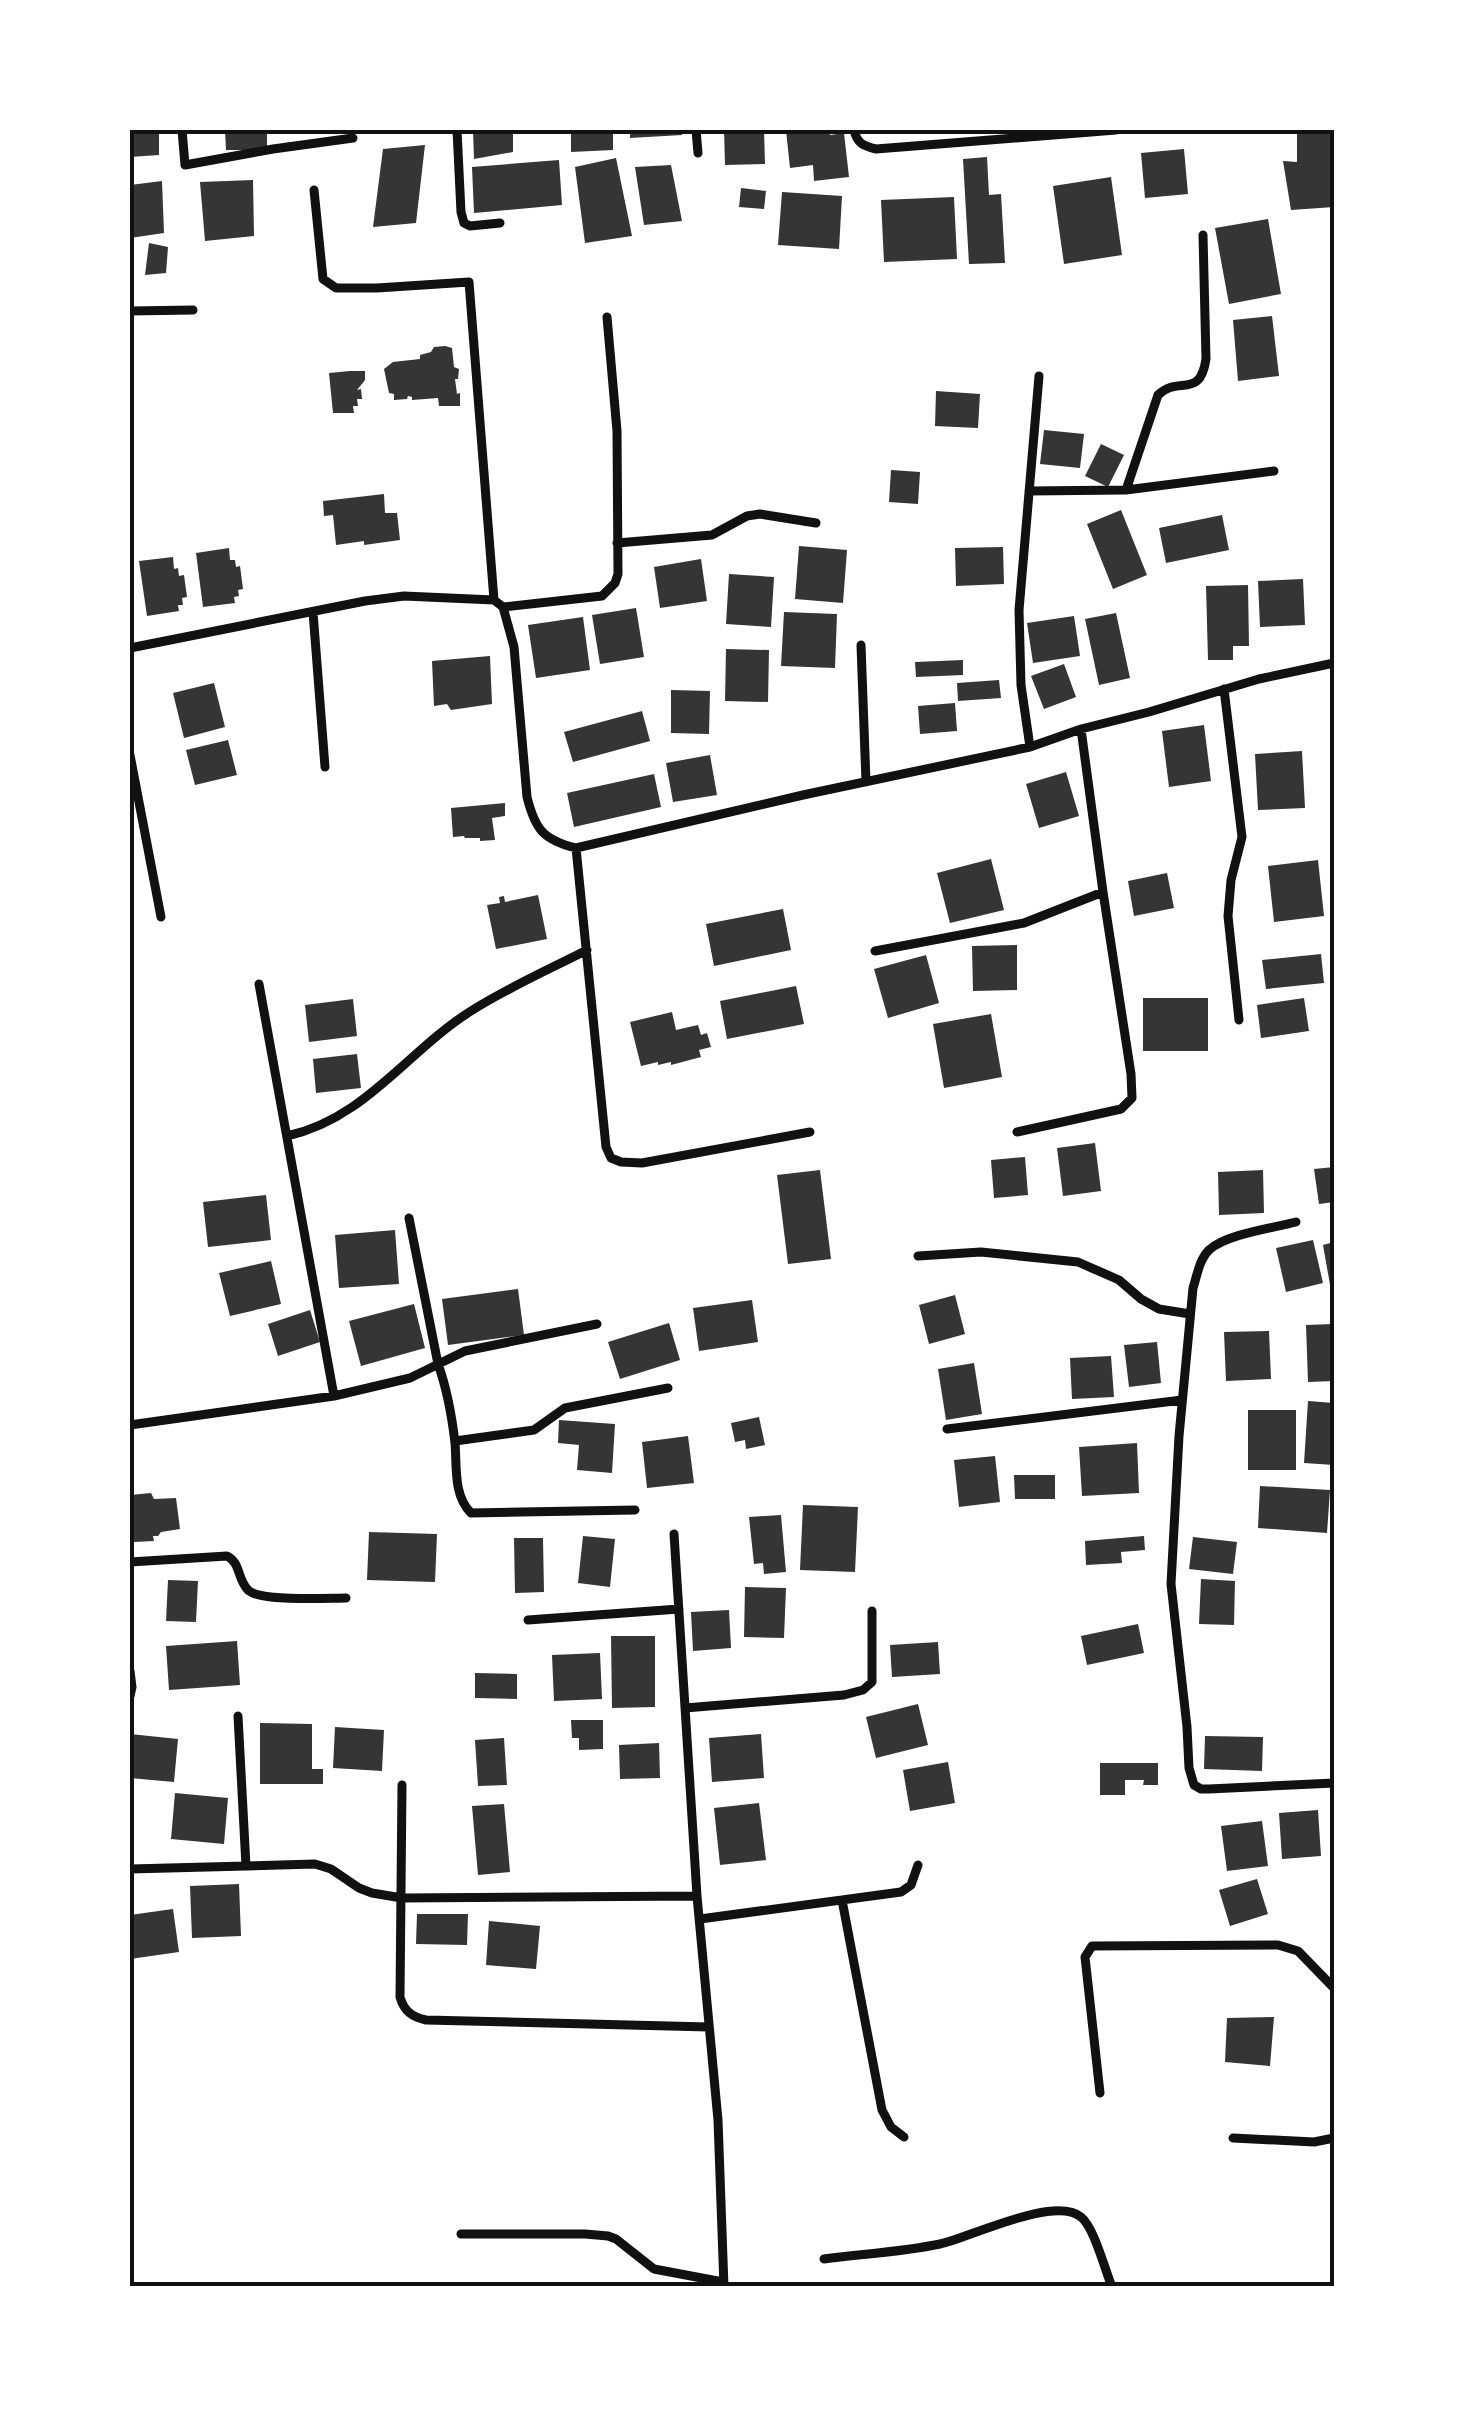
<svg xmlns="http://www.w3.org/2000/svg" width="1464" height="2417" font-family="'Libre Baskerville',serif">
  <style>
    .building { fill: #353535 }
    .lines { fill: none; stroke-linecap: round; stroke-linejoin: round }
    .minor { stroke: #111; stroke-width: 9 }
    .neatline { fill: none; stroke: #111; stroke-width: 4 }
  </style>
  <rect width="100%" height="100%" fill="#fff"/>
  <path class="building" d="M130,130H159V155L130,157Z
    M225,130H267V150H226Z
    M473,130H513V152L474,159Z
    M571,130H613V150L571,152Z
    M630,130H682V135L630,138Z
    M724,130H764L765,164L725,165Z
    M786,130H829L830,135L844,133L849,177L814,181L813,165L790,168Z
    M1297,130H1334V207L1291,210L1283,161L1297,162Z
    M425,145L416,223L373,227L383,149Z
    M1184,149L1188,194L1145,198L1141,153Z
    M987,157L989,195L1001,194L1005,263L969,264L963,159Z
    M616,158L632,236L585,243L575,167Z
    M559,160L562,205L474,213L472,167Z
    M671,165L682,221L644,225L635,167Z
    M1111,177L1122,255L1064,264L1053,186Z
    M253,180L254,236L205,241L200,182Z
    M162,181L164,233L130,238V185Z
    M741,188L766,191L764,209L739,207Z
    M782,192L842,196L839,249L778,245Z
    M954,197L957,259L884,262L881,200Z
    M1268,219L1281,294L1229,304L1215,228Z
    M149,243L168,247L166,273L145,275Z
    M1272,316L1279,376L1238,381L1233,320Z
    M445,346L452,348L454,367L459,369L458,379H455L457,394L460,393V406H439L438,398L412,400V397L408,396L407,399L394,400V394L389,393L384,369L393,362L420,359V355L431,352L434,347Z
    M350,371H365V380L357,390L361,389L362,399H357L358,406H353L354,413H333L329,373Z
    M936,391L980,394L978,428L935,426Z
    M1044,430L1084,434L1080,468L1040,464Z
    M1101,444L1124,455L1108,487L1085,476Z
    M891,470L920,472L918,504L889,502Z
    M384,494L385,513H397L400,540L364,545V541L336,545L333,515L324,516L323,501Z
    M1121,510L1147,575L1113,589L1087,524Z
    M1222,515L1229,550L1166,563L1159,528Z
    M799,546L847,550L843,603L795,599Z
    M1003,547L1004,584L956,586L955,548Z
    M229,548L230,560H235L236,567L240,566L243,589L238,590L239,596L234,597L235,603L203,607L196,553Z
    M173,557L174,569L178,568L179,576L184,575L187,597L182,598L183,605H178L179,611L147,616L139,561Z
    M701,559L707,601L660,608L654,567Z
    M729,574L774,577L771,627L726,624Z
    M1303,579L1305,625L1260,627L1258,581Z
    M1248,585L1249,646H1233V660H1208L1206,586Z
    M636,608L644,657L600,664L592,615Z
    M784,612L837,614L835,668L781,666Z
    M1116,613L1130,678L1099,685L1085,619Z
    M1074,616L1080,656L1033,663L1027,623Z
    M583,617L590,670L536,678L528,625Z
    M726,649L769,650L768,702L725,701Z
    M490,656L492,704L451,710L447,704L434,706L432,661Z
    M963,660V675L916,677L915,662Z
    M1064,664L1076,697L1044,709L1031,676Z
    M999,680L1001,698L958,701L957,683Z
    M214,683L225,727L184,738L173,693Z
    M671,690L710,691L709,734L671,733Z
    M955,703L957,731L920,734L918,706Z
    M642,711L650,741L573,762L564,732Z
    M1204,725L1211,781L1169,787L1162,731Z
    M228,740L237,775L195,785L186,750Z
    M1302,751L1305,808L1258,810L1255,754Z
    M710,755L717,795L673,802L666,763Z
    M1066,772L1079,816L1039,828L1026,784Z
    M654,774L661,807L574,827L567,793Z
    M505,803V816L492,818L495,840L480,841V838H465L464,836L453,837L451,808Z
    M991,859L1004,910L950,923L937,873Z
    M1318,860L1324,916L1274,922L1268,866Z
    M1167,873L1174,908L1134,916L1128,881Z
    M538,895L547,939L496,949L487,905L500,903L499,897L504,896L505,902Z
    M783,909L791,950L714,966L706,924Z
    M1017,945V990L973,991L972,946Z
    M1321,954L1324,983L1266,989L1262,960Z
    M926,955L939,1003L888,1018L874,969Z
    M796,986L804,1024L727,1039L720,1001Z
    M1143,998H1208V1051H1143Z
    M1304,998L1309,1031L1261,1038L1257,1005Z
    M353,999L357,1036L309,1042L305,1005Z
    M672,1012L676,1030L698,1025L701,1035L707,1033L711,1047L699,1050L701,1057L671,1065V1062L658,1065V1062L641,1066L630,1022Z
    M991,1014L1002,1077L944,1088L933,1024Z
    M357,1054L361,1088L316,1093L313,1059Z
    M1095,1143L1101,1191L1063,1196L1057,1148Z
    M1025,1157L1028,1195L994,1198L991,1160Z
    M1334,1167V1202L1319,1204L1314,1169Z
    M820,1170L831,1259L788,1264L777,1175Z
    M1263,1170L1264,1213L1219,1215L1218,1172Z
    M266,1195L271,1240L208,1247L203,1202Z
    M395,1230L399,1284L339,1288L335,1235Z
    M1313,1240L1323,1283L1286,1292L1276,1248Z
    M1334,1242V1296H1332L1323,1245Z
    M271,1261L281,1304L230,1316L219,1273Z
    M518,1289L524,1335L448,1345L442,1299Z
    M955,1295L965,1334L929,1344L919,1305Z
    M752,1300L758,1342L699,1351L693,1308Z
    M414,1304L425,1348L361,1366L349,1321Z
    M310,1310L320,1342L278,1356L268,1324Z
    M669,1323L680,1360L620,1379L608,1342Z
    M1334,1324V1381L1308,1382L1306,1325Z
    M1269,1331L1271,1379L1226,1381L1224,1332Z
    M1157,1342L1161,1383L1129,1387L1124,1345Z
    M1111,1356L1114,1397L1072,1399L1070,1358Z
    M974,1363L982,1414L946,1420L938,1369Z
    M1308,1401L1334,1403V1465L1304,1463Z
    M1248,1410H1296V1470H1248Z
    M759,1417L765,1445L746,1449L745,1440L735,1442L731,1423Z
    M559,1420L615,1424L612,1473L577,1470L579,1445L558,1443Z
    M688,1436L694,1483L647,1488L642,1442Z
    M1137,1443L1139,1493L1082,1496L1079,1447Z
    M995,1456L1000,1502L959,1507L954,1460Z
    M1014,1475H1055V1499H1015Z
    M1260,1486L1330,1490L1327,1533L1258,1528Z
    M151,1493L154,1499L176,1498L180,1529L161,1532L158,1536H153L154,1541L134,1542L130,1539V1495Z
    M803,1505L858,1507L855,1572L800,1570Z
    M781,1515L786,1572L764,1574L763,1563L754,1564L749,1517Z
    M369,1532L437,1534L435,1582L367,1580Z
    M583,1536L615,1539L610,1587L578,1583Z
    M1144,1536L1145,1550L1121,1552L1122,1563L1086,1565L1085,1541Z
    M1193,1537L1237,1542L1233,1574L1189,1569Z
    M514,1538H543L544,1592L515,1593Z
    M1201,1579L1235,1581L1234,1625L1199,1624Z
    M168,1580L198,1581L196,1622L166,1621Z
    M745,1587L786,1588L784,1638L744,1637Z
    M729,1610L731,1648L693,1651L691,1612Z
    M1138,1624L1144,1653L1087,1665L1081,1636Z
    M611,1636H655V1707L612,1708Z
    M237,1641L240,1685L169,1690L166,1646Z
    M938,1642L940,1674L892,1677L890,1645Z
    M600,1653L602,1699L554,1701L552,1655Z
    M475,1673L517,1674V1699L475,1698Z
    M918,1704L928,1745L876,1758L866,1717Z
    M571,1720H603V1749L579,1750V1738H572Z
    M260,1723L312,1724V1769H323V1784H260Z
    M335,1727L384,1730L382,1771L333,1768Z
    M130,1734L178,1739L174,1782L130,1778Z
    M761,1734L764,1778L712,1782L709,1738Z
    M1205,1736L1263,1737L1262,1771L1204,1769Z
    M504,1738L507,1785L478,1786L475,1740Z
    M659,1743L660,1778L620,1779L619,1745Z
    M948,1762L955,1803L910,1811L903,1770Z
    M1100,1763H1158V1785H1143L1144,1780H1125V1795H1100Z
    M175,1793L228,1798L224,1844L171,1839Z
    M759,1803L766,1860L720,1865L714,1808Z
    M504,1804L510,1872L478,1875L472,1806Z
    M1318,1810L1321,1856L1282,1859L1279,1813Z
    M1262,1821L1268,1866L1227,1871L1221,1826Z
    M1257,1879L1268,1914L1230,1926L1219,1890Z
    M239,1884L241,1936L192,1938L190,1886Z
    M173,1909L179,1952L130,1959V1915Z
    M417,1914H468L467,1945L416,1944Z
    M489,1921L540,1926L536,1969L486,1965Z
    M1274,2017L1270,2066L1225,2062L1227,2018Z"/>
  <g class="lines">
    <path class="minor" d="M182,130L185,165L273,149L353,138
      M457,130L461,212L464,223L470,226L500,223
      M696,130L698,153
      M854,130C857,143 863,146 876,149L1116,130
      M314,190L323,279L336,288H377L469,282L494,600L503,607L514,647L527,797C535,829 543,840 576,848L803,795L1030,747L1081,729L1149,712L1259,679L1334,663
      M130,311L193,310
      M1126,490L1158,395C1178,375 1200,400 1206,359L1203,235
      M1029,491L1126,490L1274,471
      M617,543L712,535L747,516L760,514L816,523
      M503,607L602,596L615,583L618,574L617,431L607,317
      M313,612L325,767
      M861,645L866,782
      M130,648L365,601L404,596L494,600
      M1224,689L1242,837L1231,880L1228,916L1239,1020
      M1030,747L1021,685L1019,610L1039,376
      M130,755L161,917
      M576,848L606,1147L611,1158L621,1162L642,1163L810,1132
      M875,951L1024,923L1103,892
      M259,984L334,1396
      M1017,1132L1121,1109L1132,1098L1131,1074L1103,892L1081,729
      M287,1136C365,1119 407,1051 471,1011C507,988 548,970 587,950
      M409,1218L438,1364C447,1389 452,1417 455,1443C457,1466 453,1495 471,1513L635,1510
      M1296,1222C1274,1228 1226,1234 1209,1250C1199,1260 1197,1276 1193,1288L1179,1436L1171,1584L1187,1727L1189,1768L1194,1785L1201,1789H1209L1334,1783
      M918,1256L981,1252L1078,1262L1119,1280L1141,1299L1159,1309L1190,1314
      M130,1425L334,1396L410,1378L465,1351L597,1324
      M947,1429L1182,1400
      M455,1441L534,1430L565,1408L668,1388
      M674,1534L697,1896L718,2120L724,2287
      M130,1562L227,1556C241,1563 237,1579 248,1590C260,1602 327,1598 346,1598
      M528,1620L679,1609
      M130,1671L132,1687L130,1696
      M685,1708L844,1695L863,1690L872,1682V1611
      M402,1785L400,1997C404,2011 412,2017 426,2020L709,2027
      M246,1866L315,1864L331,1869L359,1888L372,1893L402,1898L697,1896
      M130,1869L246,1866L238,1716
      M842,1900L882,2110L891,2127L904,2137
      M700,1919L901,1892L911,1885L918,1865
      M1100,2093L1085,1957L1092,1946L1278,1945L1298,1951L1334,1988
      M1233,2138L1314,2142L1334,2138
      M461,2234H585L608,2236L616,2239L654,2269L723,2282
      M824,2259C862,2254 902,2252 940,2244C969,2238 1054,2195 1081,2217C1094,2227 1105,2270 1112,2287"/>
  </g>
  <rect width="1464" height="2417" fill="none" stroke="#ffffff" stroke-width="265"/>
  <rect x="132" y="132" width="1200" height="2152" class="neatline"/>
</svg>
